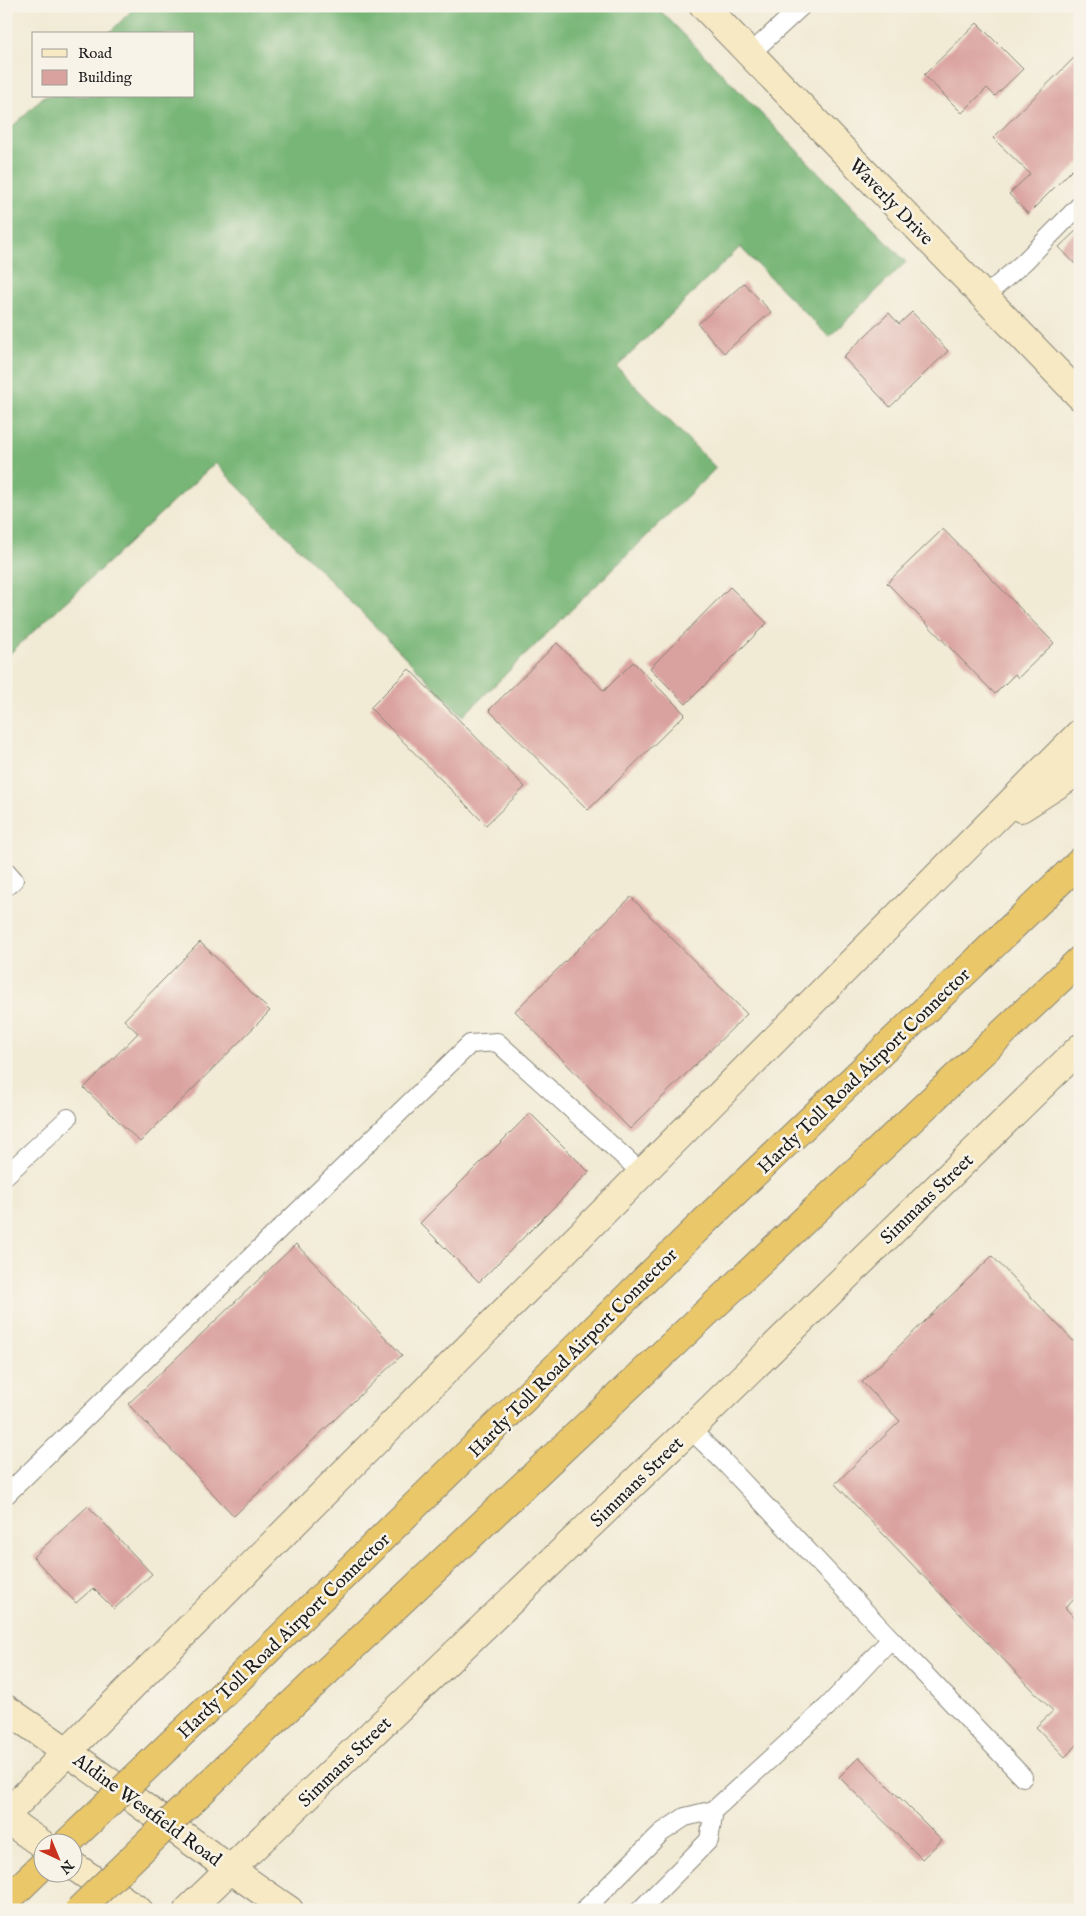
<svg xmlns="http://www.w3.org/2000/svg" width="1086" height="1916" font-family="'IM FELL English',serif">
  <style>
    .forest { fill: #78b677; stroke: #4a694a }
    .building { fill: #daa29f }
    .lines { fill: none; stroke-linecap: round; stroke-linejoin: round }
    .lane-casing { stroke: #868378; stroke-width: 20 }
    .secondary-casing { stroke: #868378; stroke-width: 30 }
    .highway-casing { stroke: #868378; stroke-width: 30 }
    .lane { stroke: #fff; stroke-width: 18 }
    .secondary { stroke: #f7e9c3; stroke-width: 28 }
    .highway { stroke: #eac769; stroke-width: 28 }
    .highway-bridge-casing { stroke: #868378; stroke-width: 30; stroke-linecap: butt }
    .highway-bridge { stroke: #eac769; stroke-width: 28 }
    .labels { text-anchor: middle; stroke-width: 5; stroke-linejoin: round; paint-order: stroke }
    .street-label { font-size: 19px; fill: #1c1c1c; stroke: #f7f3e8 }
  </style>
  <rect width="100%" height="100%" fill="#f7f3e8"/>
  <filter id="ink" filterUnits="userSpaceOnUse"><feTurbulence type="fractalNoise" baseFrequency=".02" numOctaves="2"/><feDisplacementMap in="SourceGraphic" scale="10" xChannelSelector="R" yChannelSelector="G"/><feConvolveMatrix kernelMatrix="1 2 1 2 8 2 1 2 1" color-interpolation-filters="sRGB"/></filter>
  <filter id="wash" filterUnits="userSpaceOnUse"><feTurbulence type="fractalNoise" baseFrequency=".0096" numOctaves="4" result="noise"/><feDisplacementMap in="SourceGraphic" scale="20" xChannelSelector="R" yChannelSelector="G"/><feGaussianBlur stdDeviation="1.12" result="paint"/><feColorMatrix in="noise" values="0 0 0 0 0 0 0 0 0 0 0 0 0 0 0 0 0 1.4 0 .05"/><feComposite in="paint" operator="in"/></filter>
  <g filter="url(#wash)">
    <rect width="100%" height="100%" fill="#f1ead4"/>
    <path class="forest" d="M136,6H656L906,262L829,337L740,247L617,367L716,468L463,716L215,463L6,657V133L44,96H194V34H108Z"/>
    <g id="blocks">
      <path class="building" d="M977,23L1023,69L995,96L987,88L962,113L924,75Z
        M1080,52V162L1028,214L1009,194L1030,174L993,138Z
        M1080,227V263L1077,266L1059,247Z
        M744,283L771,312L724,353L698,324Z
        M912,312L948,351L890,407L843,357L889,313L899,324Z
        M943,529L1054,643L1018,678L1015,674L995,694L887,583Z
        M730,587L767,623L686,704L650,668Z
        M557,643L604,691L633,662L685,714L588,810L489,710Z
        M409,669L525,787L486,825L370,708Z
        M631,897L747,1014L630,1129L515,1011Z
        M200,942L270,1011L140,1142L84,1088L138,1033L124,1020Z
        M530,1113L589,1172L479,1282L420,1223Z
        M296,1244L402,1355L234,1516L128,1404Z
        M992,1256L1080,1348V1594L1065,1608L1080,1623V1742L1065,1757L1036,1727L1053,1711L835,1484L900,1421L862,1382Z
        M88,1506L152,1574L114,1609L93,1588L76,1603L33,1557Z
        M859,1757L942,1840L922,1859L839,1777Z"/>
    </g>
  </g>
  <g filter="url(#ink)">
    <use href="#blocks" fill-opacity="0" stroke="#868378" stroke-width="1"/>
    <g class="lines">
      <defs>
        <path id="lane" d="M750,54L802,6
          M985,296L1024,262L1080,205
          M6,871L14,880L6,887
          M6,1175L68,1118
          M690,1429L724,1462L891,1639L827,1707L714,1810
          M6,1495L470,1044L497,1042L642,1173
          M891,1639L1023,1777
          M584,1910L661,1833L685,1817L714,1810L709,1840L640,1910"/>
        <path id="secondary" d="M704,6L1080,396
          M1021,808L1080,770
          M6,1709C102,1774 193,1845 289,1910
          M6,1815L93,1725L1080,733
          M6,1819L42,1844
          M72,1865L138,1910
          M188,1910L690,1429L1080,1048"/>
        <path id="highway" d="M225,1692L709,1217L1080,862
          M272,1723L1080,960
          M6,1901L42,1866"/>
      </defs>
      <use href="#lane" class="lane-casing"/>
      <use href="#secondary" class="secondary-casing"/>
      <use href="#highway" class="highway-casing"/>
      <use href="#lane" class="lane"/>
      <use href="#secondary" class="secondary"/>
      <use href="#highway" class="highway"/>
      <defs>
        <path id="highway-bridge" d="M66,1844L225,1692
          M79,1910L272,1723"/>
      </defs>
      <use href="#highway-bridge" class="highway-bridge-casing"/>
      <use href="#highway-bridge" class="highway-bridge"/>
    </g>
  </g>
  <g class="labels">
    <g class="street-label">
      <text transform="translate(892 201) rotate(46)" y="7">Waverly Drive</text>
      <text transform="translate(863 1070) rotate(-44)" y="7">Hardy Toll Road Airport Connector</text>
      <text transform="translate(926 1198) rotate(-44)" y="7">Simmans Street</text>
      <text transform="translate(572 1352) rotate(-45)" y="7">Hardy Toll Road Airport Connector</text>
      <text transform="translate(636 1481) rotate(-44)" y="7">Simmans Street</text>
      <text transform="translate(283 1635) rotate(-44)" y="7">Hardy Toll Road Airport Connector</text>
      <text transform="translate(344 1761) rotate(-44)" y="7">Simmans Street</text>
      <text transform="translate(148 1809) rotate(36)" y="7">Aldine Westfield Road</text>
    </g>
  </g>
  <rect width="1086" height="1916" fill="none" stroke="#f7f3e8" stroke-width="25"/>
  <rect x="32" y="32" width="162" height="65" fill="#f7f3e8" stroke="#9f9d96"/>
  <rect x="42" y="49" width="25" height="8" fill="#f7e9c3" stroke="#9f9d96"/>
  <text x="78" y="58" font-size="15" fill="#1c1c1c">Road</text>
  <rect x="42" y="70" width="25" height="15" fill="#daa29f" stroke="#9f9d96"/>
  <text x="78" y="82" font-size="15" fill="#1c1c1c">Building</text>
  <g transform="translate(58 1858) rotate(136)"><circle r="24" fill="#f7f3e8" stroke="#9f9d96"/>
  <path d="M0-4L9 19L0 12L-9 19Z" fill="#c8321e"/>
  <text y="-8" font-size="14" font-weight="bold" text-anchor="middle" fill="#1c1c1c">N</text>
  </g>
</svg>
